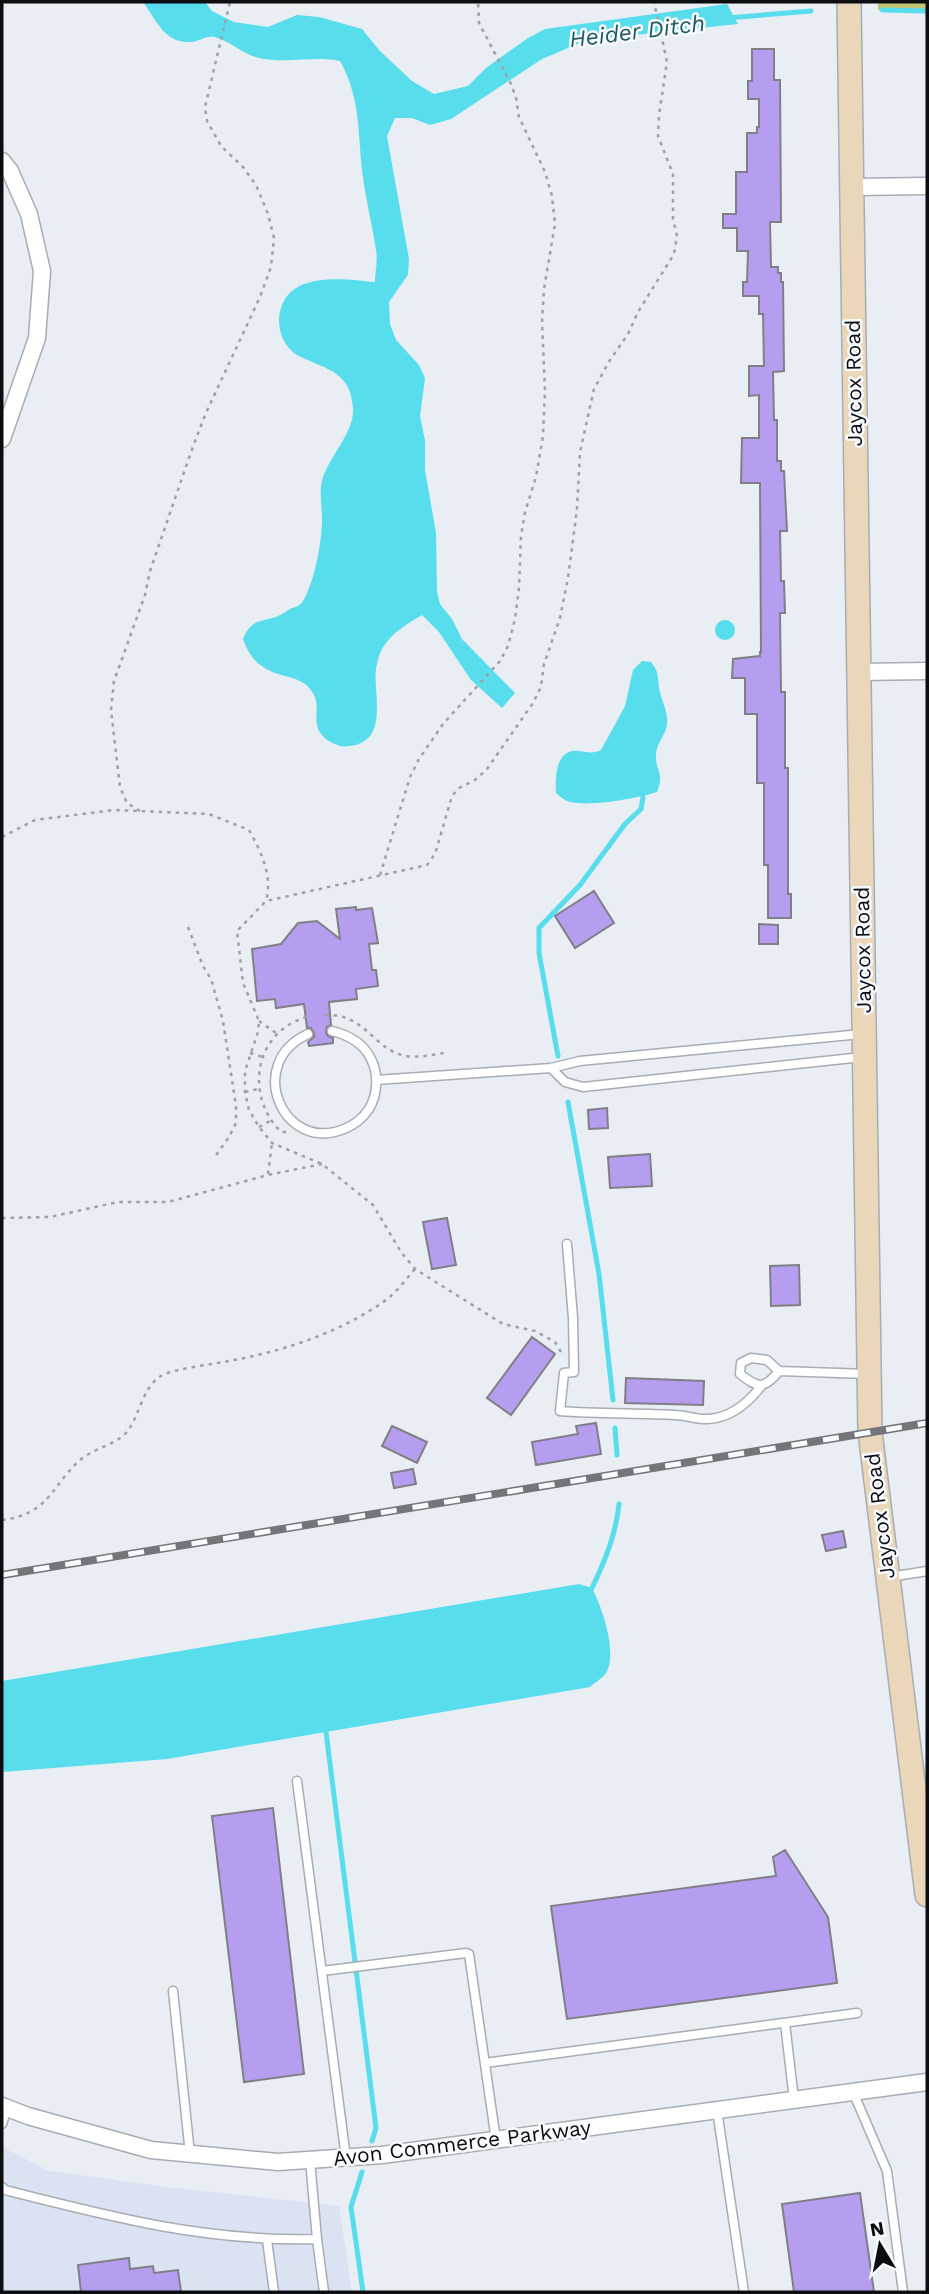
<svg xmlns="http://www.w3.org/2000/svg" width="929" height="2294" font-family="'Work Sans',sans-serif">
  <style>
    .built { fill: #dbe2f1 }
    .green { fill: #c2c571 }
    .water { fill: #57ddec }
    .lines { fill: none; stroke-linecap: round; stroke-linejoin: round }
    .stream { stroke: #57ddec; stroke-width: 5 }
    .building { fill: #b59eef; stroke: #817f86; stroke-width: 2 }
    .lane-casing { stroke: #a8acb3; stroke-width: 11 }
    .street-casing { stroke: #a8acb3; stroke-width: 19 }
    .secondary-casing { stroke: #a8acb3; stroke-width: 26 }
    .path { stroke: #9ea1a7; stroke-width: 2.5; stroke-dasharray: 3.5 5; stroke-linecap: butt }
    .lane { stroke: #fff; stroke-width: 8 }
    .street { stroke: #fff; stroke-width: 16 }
    .secondary { stroke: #ead6b9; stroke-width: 23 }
    .rail-casing { stroke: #73757a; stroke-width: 8 }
    .rail { stroke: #f7faff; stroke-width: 5; stroke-dasharray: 16; stroke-linecap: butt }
    .labels { text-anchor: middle; stroke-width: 5; stroke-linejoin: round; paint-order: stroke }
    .street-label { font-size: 21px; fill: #0c0d10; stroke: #f7faff }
    .water-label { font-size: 23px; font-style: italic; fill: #20585f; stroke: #f7faff }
  </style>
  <rect width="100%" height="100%" fill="#e9edf4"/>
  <path class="built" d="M2,2147L49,2171L167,2187L339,2206L352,2292H2Z"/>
  <path class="green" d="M878,2H927V11L878,10Z"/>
  <path class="water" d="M143,2H205L212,11L234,22L268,27L297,15L319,17L362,29L379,50L412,81L434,94L468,86L486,68L528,38L545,29L727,4L738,24L587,40L542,59L451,119L430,125L412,118H395L387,136L409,259L408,275L389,302L390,324L396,340L419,365L425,378L420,416L425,440V470L436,533L437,592L440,604L452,619L462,639L515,693L502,708L471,680L439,632L422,615C407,624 391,633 382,649C379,654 377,663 376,669C373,692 388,736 356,745C349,746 346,747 340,746C331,743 324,739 319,731C313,719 320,706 314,695C301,666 260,688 243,639C251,620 258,622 276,617C281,615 285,612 290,609C295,607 300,606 303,601C315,581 322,541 322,519C322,506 319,493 322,481C328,457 354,434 353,409C351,372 328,370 301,357C283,349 275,326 281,308C292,271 345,279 375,282C375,272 378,260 376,250C372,223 365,197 362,170C358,132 360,96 340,61C315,56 290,63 264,59C246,57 232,42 215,37C205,35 199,42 189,42C164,43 156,19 143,2Z
    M715 630a10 10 0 1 1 20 0a10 10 0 1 1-20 0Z
    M642,661L651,662C660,672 657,680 660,692C663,705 670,715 666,729C663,738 656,745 656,755C655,771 665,773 657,792C639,798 581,809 565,800C561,798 559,795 556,793C555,776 556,748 579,751C588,752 593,754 601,750L625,706L633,670Z
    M579,1584L592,1588C602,1607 618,1653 606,1673C603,1678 594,1683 590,1687L167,1759L2,1772V1681Z"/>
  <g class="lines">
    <path class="stream" d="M882,10L927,11
      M727,18L811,11
      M558,1056L539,953V928L580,885L625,824L641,809L643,797
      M568,1102L599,1274L613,1400
      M615,1428L617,1455
      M592,1588C605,1561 616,1534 619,1504
      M326,1732L376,2128L372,2141
      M362,2172L351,2207L363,2292"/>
  </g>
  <path class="building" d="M752,49H774V80H780L781,222H770L771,267H778V273H781V282H783L784,371L773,372L774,420H777V461H781V471H784L787,531H780L781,581H784L785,613H780L781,692H785V768H788V894H791V918H768V865H764V783H757V714H745V678H732L733,659L760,656V652H761L760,483H741L742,438H759V395L749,396V366H764L763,314H759V296H743V282H747L748,251H737V228H723V214H736V172H747V133H757V127H759V99H748V81H752Z
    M594,891L614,923L575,948L555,916Z
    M356,907V910L372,908L378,943L369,944L372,970H376L378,986L356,989L357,999L329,1002L331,1025L327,1027L326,1032L328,1036L333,1038V1043L309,1046L308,1042L314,1037V1033L311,1028H307L304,1004L276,1008L275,999L257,1001L252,949L281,944L298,923L317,921L340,939L336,909Z
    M759,924L778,925V944H759Z
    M607,1108L608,1128L589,1129L588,1110Z
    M650,1154L652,1186L610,1188L608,1157Z
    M447,1218L456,1265L432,1269L423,1222Z
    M799,1265L800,1305L771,1306L770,1266Z
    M532,1337L555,1354L511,1415L487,1398Z
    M626,1378L704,1381L703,1405L625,1403Z
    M596,1423L601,1454L536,1465L532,1442L578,1434L576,1426Z
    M392,1426L427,1442L417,1463L382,1446Z
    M413,1469L416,1484L394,1488L391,1473Z
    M843,1531L846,1547L826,1551L822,1535Z
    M273,1808L304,2074L244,2082L212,1816Z
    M785,1850L828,1917L837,1983L567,2019L551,1906L776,1876L773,1857Z
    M860,2193L874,2292H794L782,2204Z
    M129,2258L130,2269L153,2266L154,2273L178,2270L181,2292H81L78,2265Z"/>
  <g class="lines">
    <defs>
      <path id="lane" d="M308,1034C244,1063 283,1154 344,1129C354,1125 363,1118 369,1109C378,1094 379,1073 370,1057C362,1042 348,1035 332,1031
        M551,1068L565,1082L583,1087L862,1057
        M376,1080L551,1068L580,1061L861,1034
        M567,1244L573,1318L574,1372L564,1373L560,1411C598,1414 637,1413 675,1415C686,1415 698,1420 708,1419C731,1418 749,1402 762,1385
        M779,1371C764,1390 758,1388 740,1374L741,1363L751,1358L767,1360L779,1371L868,1374
        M890,1577L927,1571
        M297,1781L346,2158
        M322,1971L466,1953L469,1954L496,2140
        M173,1991L190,2154
        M785,2023L794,2100
        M485,2063L857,2013
        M853,2092L887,2171L903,2292
        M717,2110L744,2292
        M2,2124L7,2108
        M310,2160L317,2239
        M2,2187L5,2190C111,2217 207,2242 317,2239L324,2292
        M267,2240L274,2292"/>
      <path id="street" d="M2,161L10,171L29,214L42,271L37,338L2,439
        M852,187L927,186
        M859,672L927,671
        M2,2106L28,2116L151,2150L278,2162L382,2155L927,2082"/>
      <path id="secondary" d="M849,2L870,1432L927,1895"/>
    </defs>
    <use href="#lane" class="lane-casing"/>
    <use href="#street" class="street-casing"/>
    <use href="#secondary" class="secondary-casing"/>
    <path class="path" d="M140,811L127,803L120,787L111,710L114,681L145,595L150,571L191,452L205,415L260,297L271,267L274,238L268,214L256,185L243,167L221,146L207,121L205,107L230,2
      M2,837L35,820L114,810L209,814L249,830C261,852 273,875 266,901
      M380,875L410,777L419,759L443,724L500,661L508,646L515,619L519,588L521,536L525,512L536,477L543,436L545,390L542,322L544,289L555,224L552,196L545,172L519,117L516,98L511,84L479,23L478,2
      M188,927L203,966L211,979L223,1021L236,1106V1123L229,1137L214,1158
      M325,1015C366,1013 373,1050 406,1056C418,1058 432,1055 444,1053
      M259,1021L276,1033
      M250,1053L263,1057
      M245,1092L258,1089
      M259,1127L270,1121
      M286,1132H281C243,1094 255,1028 311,1016
      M268,1174L272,1143
      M2,1218L50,1217L118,1202H168L268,1175L322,1164
      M561,1352L555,1342L535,1331L503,1324L415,1269L401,1252L373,1205L322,1164L272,1143L259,1127L249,1110L245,1092V1071L258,1032L259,1021L243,983L237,931L266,901L427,865L435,854L452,796L459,788L475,780L487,769L533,703L541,687L544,664L560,618L568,578L577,509L580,452L594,389L610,360L628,334L638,312L674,254L677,236L673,219V174L658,136L659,115L667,62L654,2
      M2,1520C49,1514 50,1488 79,1461C92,1449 112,1446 125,1434C140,1418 141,1388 161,1376C174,1368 217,1364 234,1360C287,1350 341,1332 386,1300C397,1292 406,1279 415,1269"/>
    <use href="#lane" class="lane"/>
    <use href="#street" class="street"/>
    <use href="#secondary" class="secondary"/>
    <defs>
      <path id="rail" d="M2,1575L927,1423"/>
    </defs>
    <use href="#rail" class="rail-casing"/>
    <use href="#rail" class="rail"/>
  </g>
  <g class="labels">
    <g class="street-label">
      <text transform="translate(854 383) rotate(-91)" y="7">Jaycox Road</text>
      <text transform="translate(863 950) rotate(-91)" y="7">Jaycox Road</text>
      <text transform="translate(880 1516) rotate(-97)" y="7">Jaycox Road</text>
      <text transform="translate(462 2143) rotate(-7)" y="7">Avon Commerce Parkway</text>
    </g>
    <g class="water-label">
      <text transform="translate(637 31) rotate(-7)" y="8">Heider Ditch</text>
    </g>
  </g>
  <rect width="929" height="2294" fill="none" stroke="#0c0d10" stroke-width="7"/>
  <g transform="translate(880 2245) rotate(350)" stroke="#f7faff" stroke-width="5" paint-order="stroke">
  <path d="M0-5L12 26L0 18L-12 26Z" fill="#0c0d10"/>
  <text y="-10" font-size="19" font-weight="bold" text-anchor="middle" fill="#0c0d10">N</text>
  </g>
</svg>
